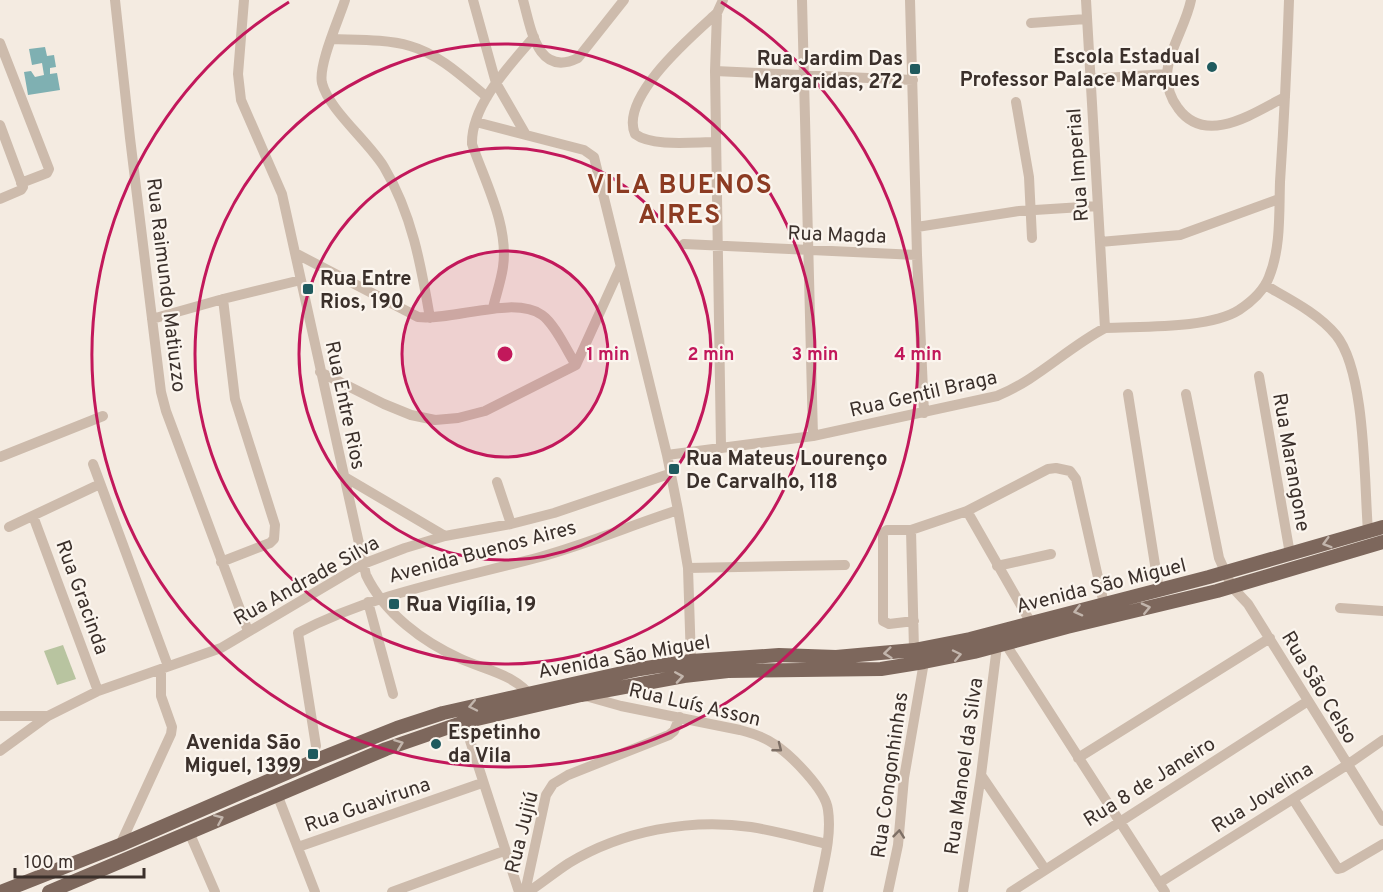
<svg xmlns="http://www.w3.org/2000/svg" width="1383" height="892" font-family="Overpass,sans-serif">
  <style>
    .grass { fill: #b8c4a0 }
    .water { fill: #7fb0b2 }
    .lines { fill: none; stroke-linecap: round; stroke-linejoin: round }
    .minor { stroke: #cdbbac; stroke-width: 10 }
    .major { stroke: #7d675c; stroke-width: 14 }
    .oneway { stroke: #c2b5ac }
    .oneway2 { stroke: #7d6f65 }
    .ring { fill: none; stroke: #c2185b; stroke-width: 3 }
    .poi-dot { fill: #1f5a5e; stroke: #fbf5ee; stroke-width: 2 }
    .labels { text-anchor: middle; stroke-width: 4.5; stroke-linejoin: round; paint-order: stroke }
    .poi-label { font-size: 20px; font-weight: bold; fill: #3b302b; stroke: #fbf5ee; text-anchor: start }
    .street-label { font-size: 20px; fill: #3b302b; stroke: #fbf5ee }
    .district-label { font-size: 26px; font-weight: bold; letter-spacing: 1.5px; fill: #8c3b22; stroke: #fbf5ee }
    .centre { fill: #c2185b; stroke: #fbf5ee; stroke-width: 3 }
    .ring-label { font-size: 18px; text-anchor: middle; font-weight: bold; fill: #c2185b; stroke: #fbf5ee; stroke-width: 4.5; stroke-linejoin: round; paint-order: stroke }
  </style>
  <rect width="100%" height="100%" fill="#f4ebe1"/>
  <path class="grass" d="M63,645L76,679L57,685L44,651Z"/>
  <path class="water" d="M45,47L47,56L54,55L56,67L50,68V74L57,73L60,90L28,95L24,72L31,71L35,77L44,75L42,63L32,65L29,49Z"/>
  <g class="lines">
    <path class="minor" d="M115,0L130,138L161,392L166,411L248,631
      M244,0L238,74L241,100L282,194L366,575C384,613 423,642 461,659C486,670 517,675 533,699
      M345,0C339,19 318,65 322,83C329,110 368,141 384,167C412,214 421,265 430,318
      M473,0L496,83L526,135
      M523,0C531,28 537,78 578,58L624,0
      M802,0L813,436
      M910,0L917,255L924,413
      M1086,0L1105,328
      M1191,0C1186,25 1169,49 1167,74C1167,87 1171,99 1178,108C1206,147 1255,112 1285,97
      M1031,23L1086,19
      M332,39C357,40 386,39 410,46C439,54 464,78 487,97
      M0,43L49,169L47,173L21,183
      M715,71L913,80
      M1089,79L1167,74
      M1016,102L1029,177L1032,238
      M476,122L584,150L594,157L667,455L678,510L688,568L691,661
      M0,125L23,187L21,190L0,199
      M715,142C694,142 652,147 635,134C619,97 693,35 717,13
      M917,227L1019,211L1098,206
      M1100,242L1180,235L1279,199
      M684,244L917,255
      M295,253L418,317C453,321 514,295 542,315C555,324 567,351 576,365
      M1265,285C1289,299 1318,313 1336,335C1366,372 1364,482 1368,531
      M493,308C496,295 501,281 503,267C509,226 485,182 472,144C471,105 510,65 534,37
      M152,319L223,299L301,280
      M320,372L384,404L411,415L435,420L458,418L485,411L576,365L620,268
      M1259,376L1290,554
      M1128,394L1159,590
      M1186,394L1219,558L1232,587L1248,604L1383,821
      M721,446L715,71L717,13L723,0
      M667,455L813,436L997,396C1037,380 1067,348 1105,328C1142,326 1209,329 1239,310C1251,302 1264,290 1269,277C1281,248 1279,212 1280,182C1284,121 1287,61 1289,0
      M0,457L103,416
      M93,464L168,666
      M343,476L445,536
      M497,482L511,524
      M967,511L1031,623
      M33,516L98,691
      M9,527L100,484
      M911,530L914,650
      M221,562L270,543L274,539L275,525L235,399L223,299
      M997,566L1051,554
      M688,568L845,565
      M368,602L393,694
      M1340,608L1383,611
      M914,621L889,624L883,621V533L887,530H911L967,511L1048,469L1056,468L1070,471L1076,479L1104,604
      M1005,643L1165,892
      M582,695L621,706L740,730C752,733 764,737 774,744C791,755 826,790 828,810C832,837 823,866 818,892
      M0,716H48L98,691L221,648L363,564L405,548L445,536L511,524L554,513L669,474
      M464,722L519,892
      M316,746L298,633C374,593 458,579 540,557C587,544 632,525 678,510
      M0,751L48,716
      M1078,758L1270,638
      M981,775L1045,869
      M277,794L315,892
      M1293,799L1338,869L1342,868L1383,844
      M189,832L215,892
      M120,845L171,734L172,727L161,696V669
      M298,847L482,783
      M1159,883L1347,765L1383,740
      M392,892L504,851
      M525,892L546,795L553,784L568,775L669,735L674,731L680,717
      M528,892C542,883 555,872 569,863C622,831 690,818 751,827C776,831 802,838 827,844
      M888,892L898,845L904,778L924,662
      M963,892L981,775L997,646
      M1011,892L1308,701"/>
    <path class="major" d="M1,892L120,845L319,759L397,728L443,713L640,669L691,661L779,655L836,657L914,650L970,639L1209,577L1383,527
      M49,892L386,749L464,722L581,695L684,676L728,671L881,669L924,662L974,652L1067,627L1217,591L1383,542"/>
  </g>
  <defs><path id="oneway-chevron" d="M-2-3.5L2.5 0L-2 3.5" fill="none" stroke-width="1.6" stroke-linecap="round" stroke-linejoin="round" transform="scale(1.5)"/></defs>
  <g class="oneway">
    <use href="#oneway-chevron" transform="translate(1327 543) rotate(164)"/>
    <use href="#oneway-chevron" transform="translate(1146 608) rotate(-13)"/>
    <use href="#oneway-chevron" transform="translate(1078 611) rotate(166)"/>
    <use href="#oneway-chevron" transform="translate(888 653) rotate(174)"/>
    <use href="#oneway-chevron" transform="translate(957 655) rotate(-12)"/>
    <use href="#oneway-chevron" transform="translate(679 677) rotate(-9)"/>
    <use href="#oneway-chevron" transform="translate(473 706) rotate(168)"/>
    <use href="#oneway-chevron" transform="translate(399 744) rotate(-21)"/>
    <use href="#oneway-chevron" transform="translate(219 819) rotate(-23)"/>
  </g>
  <g class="oneway2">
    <use href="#oneway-chevron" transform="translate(778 748) rotate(38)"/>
    <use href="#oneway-chevron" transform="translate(899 834) rotate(-84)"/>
  </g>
  <circle cx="505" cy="354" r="103" fill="#c2185b" fill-opacity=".12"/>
  <g class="ring">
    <circle cx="505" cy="354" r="103"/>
    <circle cx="505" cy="354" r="206"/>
    <circle cx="505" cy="354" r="310"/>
    <path d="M721 2A413 413 0 1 1 289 2"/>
  </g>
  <g class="poi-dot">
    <circle cx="1212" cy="67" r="6"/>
    <rect x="909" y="63" width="12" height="12" rx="3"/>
    <rect x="302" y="283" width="12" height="12" rx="3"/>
    <rect x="668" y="463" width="12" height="12" rx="3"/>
    <rect x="388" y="598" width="12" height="12" rx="3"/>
    <circle cx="436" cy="744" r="6"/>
    <rect x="307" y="748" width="12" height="12" rx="3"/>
  </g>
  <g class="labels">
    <g class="poi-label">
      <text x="1200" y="63" text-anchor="end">Escola Estadual<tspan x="1200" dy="23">Professor Palace Marques</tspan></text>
      <text x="903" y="65" text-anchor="end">Rua Jardim Das<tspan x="903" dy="23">Margaridas, 272</tspan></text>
      <text x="320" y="285">Rua Entre<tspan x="320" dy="23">Rios, 190</tspan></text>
      <text x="686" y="465">Rua Mateus Lourenço<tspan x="686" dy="23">De Carvalho, 118</tspan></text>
      <text x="406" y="611">Rua Vigília, 19</text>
      <text x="448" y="739">Espetinho<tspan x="448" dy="23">da Vila</tspan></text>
      <text x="301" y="749" text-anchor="end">Avenida São<tspan x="301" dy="23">Miguel, 1399</tspan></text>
    </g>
    <g class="street-label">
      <text transform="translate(1077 165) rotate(-94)" y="7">Rua Imperial</text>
      <text transform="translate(837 234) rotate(2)" y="7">Rua Magda</text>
      <text transform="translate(167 285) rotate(83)" y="7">Rua Raimundo Matiuzzo</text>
      <text transform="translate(923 393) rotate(-13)" y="7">Rua Gentil Braga</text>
      <text transform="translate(346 405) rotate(78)" y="7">Rua Entre Rios</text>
      <text transform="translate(1292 462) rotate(80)" y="7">Rua Marangone</text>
      <text transform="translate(482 551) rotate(-15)" y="7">Avenida Buenos Aires</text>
      <text transform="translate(306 580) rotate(-29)" y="7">Rua Andrade Silva</text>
      <text transform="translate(1101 585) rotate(-14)" y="7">Avenida São Miguel</text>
      <text transform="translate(83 597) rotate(70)" y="7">Rua Gracinda</text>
      <text transform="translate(624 656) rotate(-10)" y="7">Avenida São Miguel</text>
      <text transform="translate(1320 687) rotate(59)" y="7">Rua São Celso</text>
      <text transform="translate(695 704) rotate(13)" y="7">Rua Luís Asson</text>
      <text transform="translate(963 766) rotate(-82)" y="7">Rua Manoel da Silva</text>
      <text transform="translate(889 775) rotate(-82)" y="7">Rua Congonhinhas</text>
      <text transform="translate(1149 781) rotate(-32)" y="7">Rua 8 de Janeiro</text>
      <text transform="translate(1262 797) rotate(-32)" y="7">Rua Jovelina</text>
      <text transform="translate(367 804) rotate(-19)" y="7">Rua Guaviruna</text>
      <text transform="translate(521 832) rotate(-76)" y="7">Rua Jujiú</text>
    </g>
    <g class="district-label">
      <text x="680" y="193">VILA BUENOS<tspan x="680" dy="30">AIRES</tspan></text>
    </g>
  </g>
  <circle cx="505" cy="354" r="9" class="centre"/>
  <g class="ring-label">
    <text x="608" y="360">1 min</text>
    <text x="711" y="360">2 min</text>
    <text x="815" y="360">3 min</text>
    <text x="918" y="360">4 min</text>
  </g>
  <path d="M15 868v9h129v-9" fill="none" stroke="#3b302b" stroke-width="3"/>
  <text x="24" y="868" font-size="18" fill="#3b302b" stroke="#fbf5ee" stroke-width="4.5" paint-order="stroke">100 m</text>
</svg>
